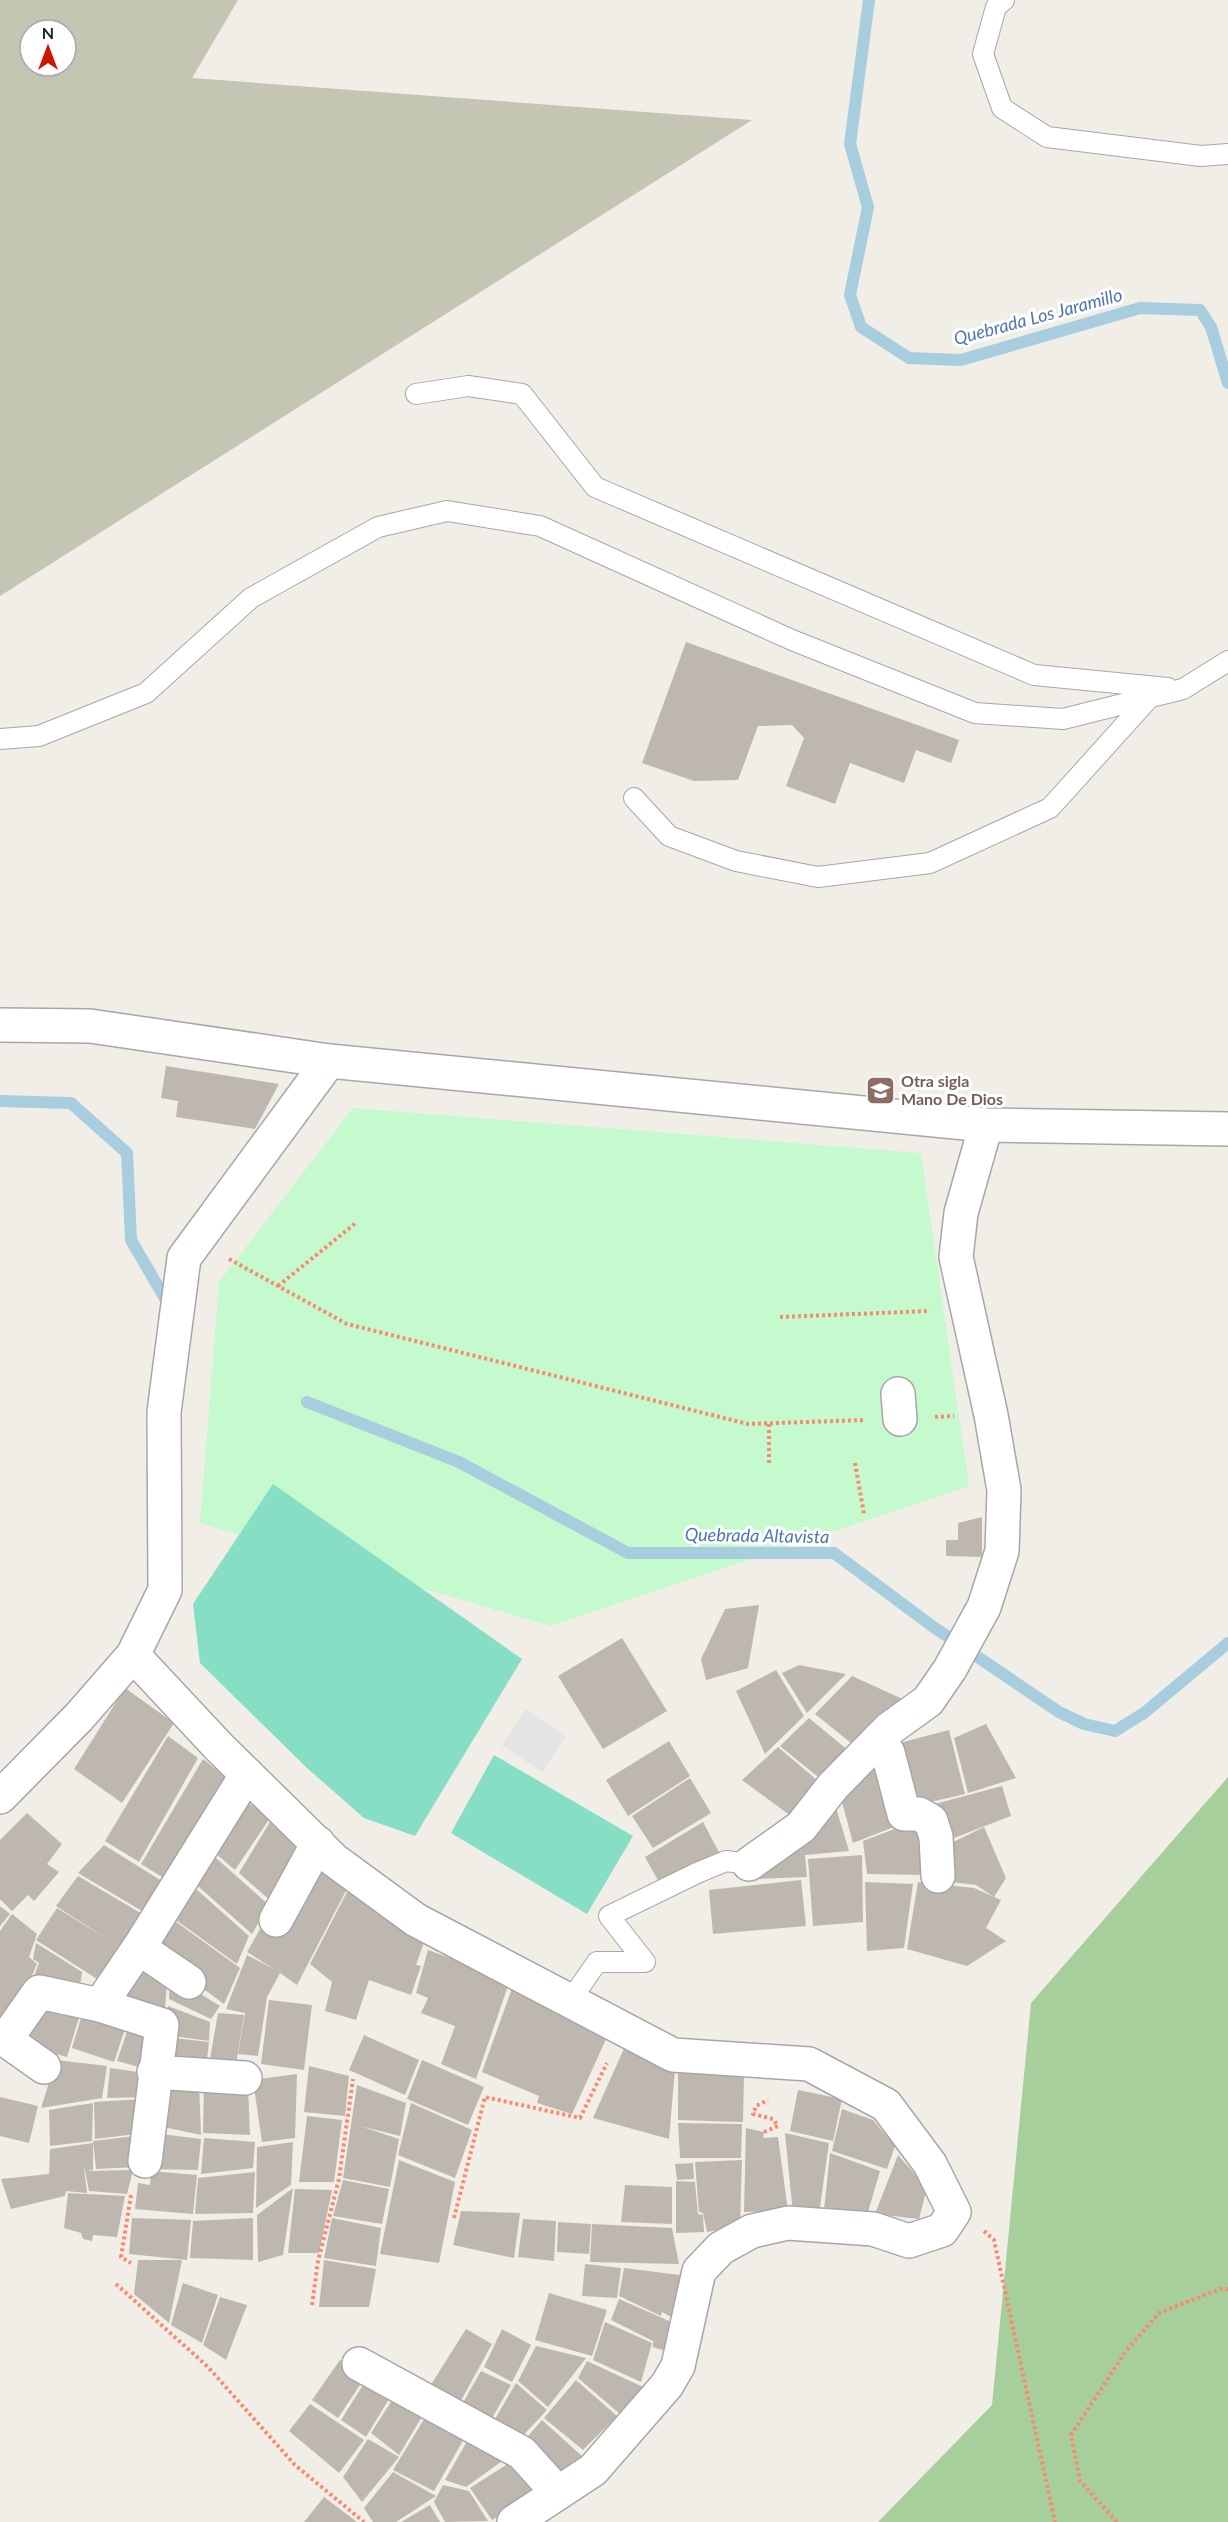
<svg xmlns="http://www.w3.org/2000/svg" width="1228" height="2522" font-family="Lato,sans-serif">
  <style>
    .construction { fill: #c4c5b2; fill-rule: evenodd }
    .forest { fill: #a7cf9c }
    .park { fill: #c5f9ce }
    .pitch { fill: #86dec4 }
    .parking { fill: #e4e4e4 }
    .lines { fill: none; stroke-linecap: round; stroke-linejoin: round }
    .stream { stroke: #a8cdde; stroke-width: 12 }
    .building { fill: #bdb7b0 }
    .service-casing { stroke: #a7a7a7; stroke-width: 22 }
    .minor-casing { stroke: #a7a7a7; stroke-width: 36 }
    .tertiary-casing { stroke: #a7a7a7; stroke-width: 36 }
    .path { stroke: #f98a70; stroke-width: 4; stroke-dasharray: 3 3; stroke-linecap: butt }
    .service { stroke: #fff; stroke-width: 20 }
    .minor { stroke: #fff; stroke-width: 33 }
    .tertiary { stroke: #fff; stroke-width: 33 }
    .labels { text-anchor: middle; stroke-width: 6; stroke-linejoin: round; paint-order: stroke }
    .education-label { font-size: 16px; font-weight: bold; fill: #785e54; stroke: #fff; text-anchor: start }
    .water-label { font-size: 18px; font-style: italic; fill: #4d76b0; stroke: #fff }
  </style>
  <rect width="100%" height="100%" fill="#f1eee7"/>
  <path class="construction" d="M0,0H238L192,78L752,120L0,596ZM30,30H66V66H30Z"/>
  <path class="forest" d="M1228,1777V2522H878L992,2405L1031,2003Z"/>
  <path class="park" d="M353,1108L921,1153L969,1486L551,1626L200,1523L219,1282Z"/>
  <path class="pitch" d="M273,1484L522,1659L415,1836L364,1818L307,1768L200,1663L193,1604Z
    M494,1755L633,1836L587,1914L451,1833Z"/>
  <path class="parking" d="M526,1709L566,1736L542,1772L502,1745Z"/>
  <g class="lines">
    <path class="stream" d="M869,0L850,144L868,207L850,295L861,327L909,358L961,360L1140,308L1200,310L1211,327L1228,383
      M0,1101L71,1103L127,1153L131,1240L170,1307
      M307,1402L459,1462L628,1553H834L932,1626L1059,1712L1084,1724L1115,1731L1144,1713L1228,1643"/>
  </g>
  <path class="building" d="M686,642L959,740L951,763L916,750L904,783L850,763L835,804L786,786L804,738L792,725L758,726L738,780L694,781L642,763Z
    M166,1066L279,1084L255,1129L176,1117L178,1101L161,1098Z
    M982,1517V1557L946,1556V1540H958V1523Z
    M759,1605L748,1668L706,1680L701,1659L725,1609Z
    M622,1638L667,1711L603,1749L558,1676Z
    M799,1665L846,1674L807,1713L782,1673Z
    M776,1670L804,1716L765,1754L736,1691Z
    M852,1676L907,1701L861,1751L815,1714Z
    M125,1688L174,1723L122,1803L74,1769Z
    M809,1718L855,1756L828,1785L780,1746Z
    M986,1724L1016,1778L968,1793L954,1738Z
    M949,1730L965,1794L909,1807L892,1745Z
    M168,1736L198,1758L139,1862L105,1841Z
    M669,1741L690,1776L628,1816L606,1780Z
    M778,1747L824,1786L795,1819L742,1780Z
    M203,1759L229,1780L170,1882L141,1864Z
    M883,1764L899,1825L853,1843L838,1787Z
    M690,1778L711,1813L653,1848L632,1816Z
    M1002,1786L1011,1816L946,1841L931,1805Z
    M239,1796L270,1818L235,1870L208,1847Z
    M834,1801L849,1851L805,1855L807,1877L758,1879L757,1868Z
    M27,1813L62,1844L47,1864L59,1872L34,1901L28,1895L12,1911L0,1899V1840Z
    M270,1822L302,1845L272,1902L239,1873Z
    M703,1822L721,1856L661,1886L645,1857Z
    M913,1822L927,1832L928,1875L867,1874L863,1841Z
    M984,1827L1006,1878L994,1897L976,1885L944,1881L943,1847Z
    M104,1845L165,1883L147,1914L78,1873Z
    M207,1850L269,1905L252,1934L190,1879Z
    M862,1855L863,1922L813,1926L808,1859Z
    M316,1862L351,1881L297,1985L280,1973L267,1997L258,2056L238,2054L245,2013L226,2009L247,1955L274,1969L247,1952L263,1924Z
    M78,1876L149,1918L108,1986L36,1940L57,1908L110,1941L56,1906Z
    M801,1880L806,1926L713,1934L709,1890Z
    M187,1881L249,1936L237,1964L169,1915Z
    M865,1882L913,1884L904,1948L867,1951Z
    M918,1882L974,1888L1001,1900L986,1928L1006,1941L967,1966L907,1949Z
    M347,1892L391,1912L427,1934L416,1965L421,1966L411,1995L369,1980L356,2020L325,2011L332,1982L310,1964Z
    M0,1906L10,1914L0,1926Z
    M12,1914L37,1934L29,1957L37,1964L12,2022L0,2016V1931Z
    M168,1916L240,1968L224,2004L149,1949Z
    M36,1943L82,1972L79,1994L31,1985L39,1963L33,1959Z
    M428,1950L510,1980L476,2079L441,2064L455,2026L421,2013L428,1998L416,1993Z
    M131,1966L168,1972L164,2019L109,2003Z
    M170,1975L220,2006L211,2019L169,1999Z
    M515,1980L607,2037L572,2114L537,2103L539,2096L482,2072Z
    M44,1997L82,2008L67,2057L25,2045L15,2037Z
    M269,2000L312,2005L304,2070L261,2064Z
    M168,2006L210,2022L209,2041L166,2035Z
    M84,2008L128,2020L114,2062L72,2048Z
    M218,2013L244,2015L235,2071L208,2070Z
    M131,2020L155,2028L150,2070L117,2061Z
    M364,2035L419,2060L405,2095L349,2070Z
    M165,2037L209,2042L206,2068L162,2063Z
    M626,2044L675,2069L669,2139L593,2118Z
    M56,2060L107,2066L102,2098L41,2108Z
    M422,2060L484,2087L468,2125L407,2099Z
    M309,2066L349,2076L345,2116L304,2112Z
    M110,2068L151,2074L147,2097L107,2098Z
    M678,2068L744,2076L743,2122L678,2120Z
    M297,2074L295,2138L262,2142L253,2080Z
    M161,2080L199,2082L201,2135L159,2126Z
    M204,2082L248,2085L250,2135L203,2133Z
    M357,2085L406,2103L400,2136L360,2126L399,2139L390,2187L343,2178Z
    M798,2090L842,2099L833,2141L790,2131Z
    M0,2097L38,2106L29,2143L0,2136Z
    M144,2099L145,2133L95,2139L94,2102Z
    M93,2103L92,2141L50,2146L49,2110Z
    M411,2103L472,2130L455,2178L398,2155Z
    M842,2109L873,2120L895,2146L887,2169L832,2151Z
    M307,2116L342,2120L334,2182H299Z
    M678,2123L742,2124L741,2158H680Z
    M746,2128L764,2132L763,2138L778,2137L788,2211L744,2212Z
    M153,2133L201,2139L198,2170L151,2169Z
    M785,2133L829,2143L819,2214H793Z
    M143,2135L138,2167L96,2169L93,2141Z
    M204,2138L255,2142L253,2168L201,2174Z
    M293,2142L291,2185L256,2208L257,2147Z
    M93,2143V2170L85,2171L84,2168L87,2193L66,2191L65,2196L11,2209L1,2179L49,2174L50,2149Z
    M830,2153L880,2171L868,2212L824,2210Z
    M898,2155L927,2188L919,2219L875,2214Z
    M399,2160L455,2182L439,2263L380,2254Z
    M742,2160L740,2226L707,2232L703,2213L699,2212L695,2162Z
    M693,2163L694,2179L677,2180L675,2164Z
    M133,2170L127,2194L89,2191L85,2171Z
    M151,2171L197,2175L193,2214L135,2209L138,2183L150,2185Z
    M255,2172L253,2213L195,2214L198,2178Z
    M343,2180L389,2189L382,2224L333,2216Z
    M676,2181L695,2182L698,2214L703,2215L704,2232L676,2233Z
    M625,2185L672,2187V2224L621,2222Z
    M293,2188L283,2255L258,2262L257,2215Z
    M295,2189L332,2190L319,2253H288Z
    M68,2193L125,2196L117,2237L93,2235L92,2241L83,2239L81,2233L64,2228Z
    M461,2211L520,2213L514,2258L453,2245Z
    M132,2218L191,2220L187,2260L129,2254Z
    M253,2218V2260L190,2258L193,2221Z
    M332,2218L381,2228L376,2266L324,2258Z
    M523,2219L556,2221L554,2261L518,2257Z
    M558,2222L591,2224L589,2254L557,2252Z
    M592,2224L672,2228L679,2264L590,2262Z
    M138,2260H182L169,2323L134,2294Z
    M324,2260L376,2269L369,2307H319Z
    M585,2264L621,2268L617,2298L582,2296Z
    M624,2268L680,2275L679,2307L675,2319L662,2312L661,2316L619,2296Z
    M183,2283L218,2295L202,2343L171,2325Z
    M549,2293L607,2310L592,2356L535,2340Z
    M220,2297L247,2305L226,2360L203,2345Z
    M619,2299L676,2324L668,2352L653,2347V2341L611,2320Z
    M605,2322L652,2343L641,2382L593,2360Z
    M466,2329L492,2344L457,2408L427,2391Z
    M502,2329L531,2345L512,2382L484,2367Z
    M536,2346L586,2358L548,2407L518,2381Z
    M340,2360L366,2376L338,2418L312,2400Z
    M587,2361L643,2387L620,2414L578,2378Z
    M481,2371L511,2385L488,2425L460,2408Z
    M370,2374L395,2389L366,2437L341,2420Z
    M576,2380L617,2416L583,2450L544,2418Z
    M516,2383L547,2410L517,2442L492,2424Z
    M398,2391L426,2410L399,2455L371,2433Z
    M310,2404L364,2440L339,2473L289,2431Z
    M426,2416L464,2439L434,2491L393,2470Z
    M542,2420L583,2457L560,2482L522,2443Z
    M469,2438L505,2459L466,2487L445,2480Z
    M368,2439L399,2457L362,2502L343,2477Z
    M517,2458L542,2490L492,2520L470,2488Z
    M393,2472L436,2496L396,2522H373L364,2508Z
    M443,2485L469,2491L488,2521L445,2522L434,2502Z
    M324,2497L357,2522H304Z
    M430,2505L440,2522H401Z"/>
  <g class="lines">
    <defs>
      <path id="service" d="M1004,0L996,7L983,54L1002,108L1047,137L1201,156L1228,154
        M416,394L468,386L522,394L595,487L1034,675L1168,688
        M0,739L39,736L146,693L251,598L378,527L447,511L540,526L792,640L975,713L1063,719L1183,689L1228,661
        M634,798L669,836L736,861L818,877L930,863L1050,808L1150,697
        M570,2001L597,1962H645L609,1916L697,1873L726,1861L749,1864"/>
      <path id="minor" d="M898,1394L900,1419
        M133,1655L219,1747L334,1860L416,1920L673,2055L809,2064L886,2105L930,2164L954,2212L942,2230L909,2241L873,2229L788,2223L752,2231L721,2248L699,2271L678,2366L667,2385L593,2470L514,2522
        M879,1739L888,1753L904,1814H919L931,1821L936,1837L938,1876
        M0,1797L79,1717L133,1655L165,1590L164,1412L184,1258L329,1061
        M749,1864L801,1827L833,1786L889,1729L928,1701L950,1669L984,1607L1002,1551L1004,1490L991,1415L956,1257L961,1213L986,1125
        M276,1920L318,1843
        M139,1948L189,1982
        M100,2005L162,2025L145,2161
        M6,2039L39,1992L100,2005L142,1943L247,1774
        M10,2043L44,2067
        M154,2072L245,2078
        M359,2364L522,2453L558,2493"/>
      <path id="tertiary" d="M0,1025L90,1026L329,1061L986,1125L1228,1129"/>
    </defs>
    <use href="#service" class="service-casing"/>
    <use href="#minor" class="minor-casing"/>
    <use href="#tertiary" class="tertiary-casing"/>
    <path class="path" d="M229,1259L347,1324L748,1424L864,1420
      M278,1286L357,1222
      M780,1317L930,1311
      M935,1417L954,1416
      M769,1424V1463
      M855,1463L864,1514
      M764,2132L778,2126L773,2119L753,2114L756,2106L768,2100
      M131,2195L121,2257L131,2263
      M454,2218L485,2097L580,2118L607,2063
      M984,2231L994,2240L1055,2522
      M116,2284L208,2367L295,2465L364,2522
      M312,2305L318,2261L339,2179L353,2079
      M1117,2522L1080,2481L1071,2435L1126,2351L1159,2313L1220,2289H1228"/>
    <use href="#service" class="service"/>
    <use href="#minor" class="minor"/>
    <use href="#tertiary" class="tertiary"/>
  </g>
  <defs>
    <symbol id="school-square" viewBox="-11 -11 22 22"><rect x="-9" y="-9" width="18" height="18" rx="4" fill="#8d6e63" stroke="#fff"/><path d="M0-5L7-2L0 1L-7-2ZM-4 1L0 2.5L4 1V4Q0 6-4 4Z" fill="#fff"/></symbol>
  </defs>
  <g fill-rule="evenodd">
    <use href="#school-square" x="864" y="1074" width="33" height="33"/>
  </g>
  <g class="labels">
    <g class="education-label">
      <text x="901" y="1087">Otra sigla<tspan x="901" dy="18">Mano De Dios</tspan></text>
    </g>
    <g class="water-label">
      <text transform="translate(1038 317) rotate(-15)" y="6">Quebrada Los Jaramillo</text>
      <text transform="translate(757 1536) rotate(1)" y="6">Quebrada Altavista</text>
    </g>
  </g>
  <g transform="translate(48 48)"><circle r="28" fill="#ffffff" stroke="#a6a6a6" stroke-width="1.5"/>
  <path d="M0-4.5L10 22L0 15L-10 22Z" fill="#cf1402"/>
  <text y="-9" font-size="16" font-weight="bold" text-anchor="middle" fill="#202020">N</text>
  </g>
</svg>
